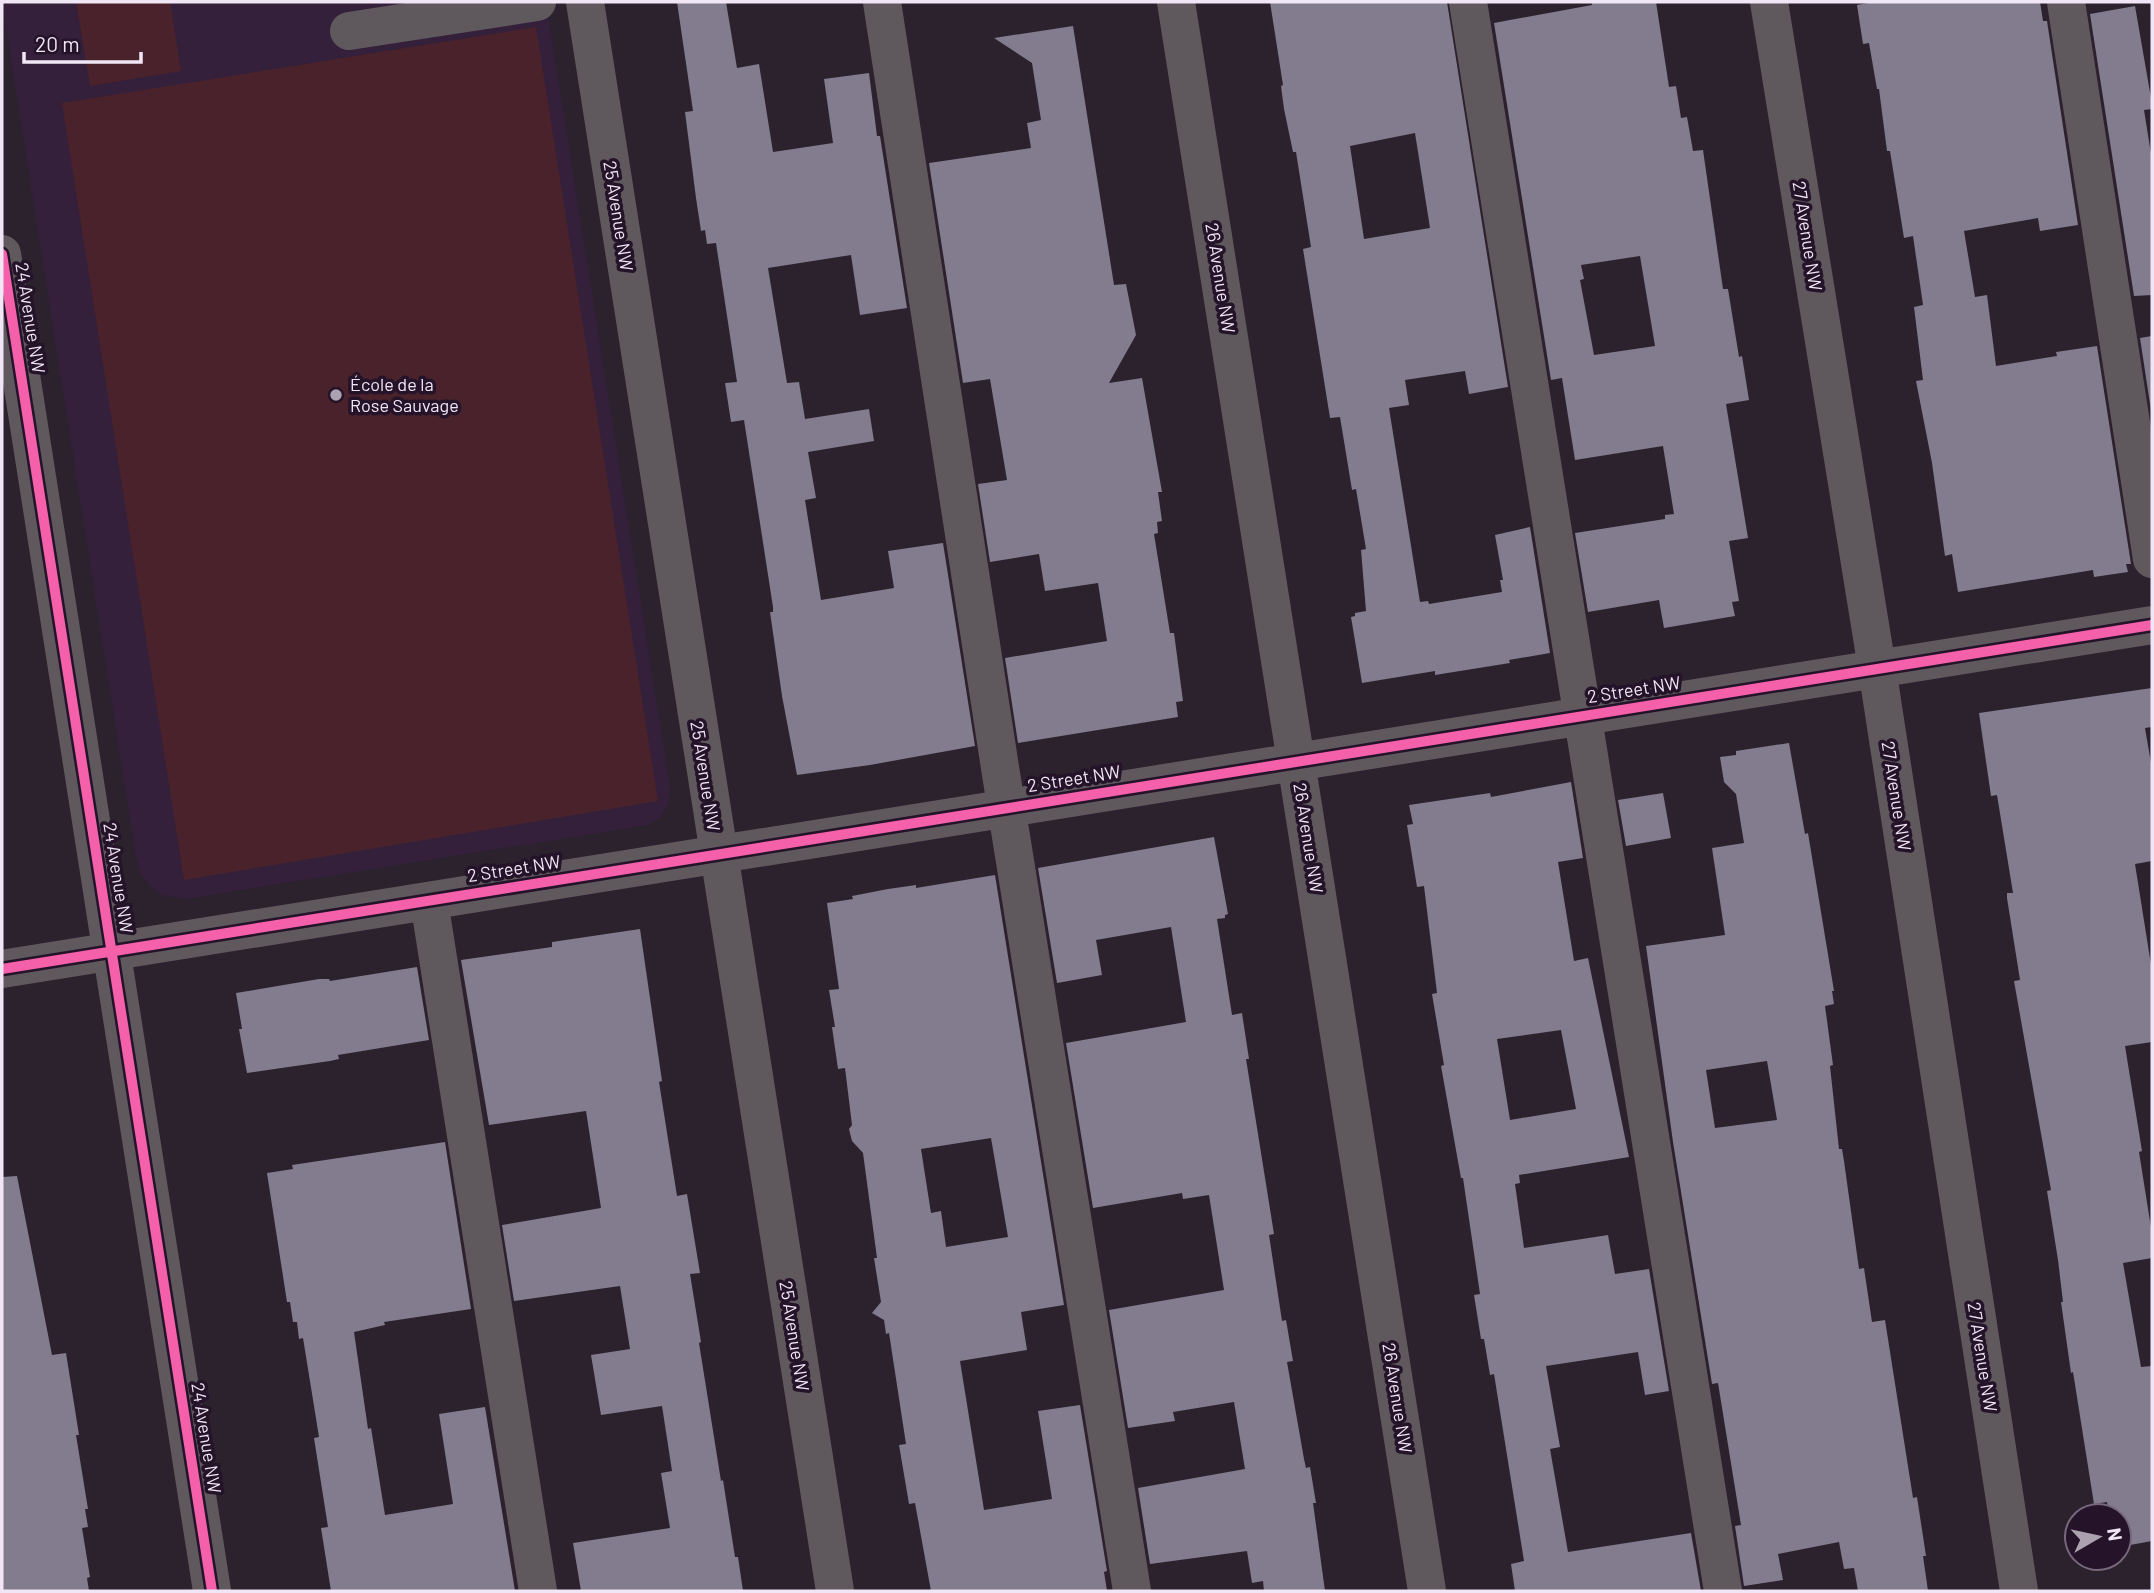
<svg xmlns="http://www.w3.org/2000/svg" width="2154" height="1593" font-family="Barlow,sans-serif">
  <style>
    .built { fill: #34203a }
    .garden { fill: #49222b }
    .building { fill: #827c8e; fill-rule: evenodd }
    .lines { fill: none; stroke-linecap: round; stroke-linejoin: round }
    .minor { stroke: #5f595e; stroke-width: 38 }
    .cycleway-casing { stroke: #241329; stroke-width: 15 }
    .cycleway { stroke: #f560ab; stroke-width: 10 }
    .poi-dot { fill: #aca1af; stroke: #241329; stroke-width: 2.5 }
    .labels { text-anchor: middle; stroke-width: 7; stroke-linejoin: round; paint-order: stroke }
    .street-label { font-size: 18px; fill: #f1e6f5; stroke: #241329 }
    .poi-label { font-size: 18px; fill: #f1e6f5; stroke: #241329; text-anchor: start }
  </style>
  <rect width="100%" height="100%" fill="#2b222e"/>
  <path class="built" d="M2,2H546L670,788L668,804L661,817L648,825L186,899L161,895L150,886L141,874L136,857Z"/>
  <path class="garden" d="M76,2H170L181,71L90,86Z
    M536,27L658,801L184,880L62,103Z"/>
  <path class="building" d="M677,2H726L737,68L759,64L773,152L833,143L824,79L869,73L877,136H880L907,308L860,315L851,255L768,268L787,383L799,382L805,419L869,409L874,441L808,452L816,498L805,500L821,600L894,588L888,551L943,543L975,746L870,765L797,775L782,696L770,612H773V607L744,420L731,422L725,383L737,382L716,243L707,244L705,230L701,231L696,198L685,112L693,111Z
    M1270,2H1447L1508,387L1469,394L1465,371L1405,380L1409,405L1389,408L1420,602L1428,601L1429,604L1502,592L1500,580H1503L1495,535L1530,527L1550,653L1509,660L1510,663L1435,675V671L1362,683L1351,617L1355,616V613L1366,611L1361,550L1366,549L1356,489L1352,490L1340,417L1330,418L1303,249L1311,247L1296,152H1293L1284,109L1281,86L1283,85ZM1415,133L1430,228L1364,239L1350,146Z
    M1592,2H1656L1669,87L1676,86L1681,118L1687,117L1693,151L1703,150L1723,289H1728L1739,357L1742,356L1749,400L1726,404L1748,538L1729,541L1739,601L1732,602L1735,616L1664,628L1659,600L1588,612L1575,533L1665,519V515L1674,514L1663,446L1575,460L1562,378L1551,380L1494,23L1592,5ZM1640,256L1655,346L1594,355L1580,280L1584,279L1581,265Z
    M1874,2H2040L2043,21H2047L2078,225L2040,231L2038,218L1964,231L1975,297L1987,295L1996,366L2057,356L2056,352L2097,346L2131,564H2126L2128,572L2094,577L2093,570L1958,592L1952,554L1945,556L1932,463L1916,381L1923,380L1914,307L1923,305L1913,236L1904,238L1890,151H1887L1879,89H1877L1869,43L1863,44L1857,5Z
    M2135,6L2151,98L2152,109L2144,110L2152,160V295L2134,296L2090,14Z
    M1073,26L1114,285L1126,284L1136,335L1109,383L1142,378L1162,492H1158L1162,521L1157,522L1158,533L1154,534L1170,633H1174L1183,701L1176,702L1178,717L1018,743L1005,658L1107,641L1098,583L1045,591L1039,554L990,562L978,484L1007,480L990,379L963,383L929,163L1031,148L1027,123L1041,120L1032,63L994,38Z
    M2152,336V417L2140,338Z
    M2152,688V727L2145,728L2152,769V861L2135,864L2152,971V1042L2125,1046L2142,1151L2139,1152L2152,1234V1258L2123,1263L2141,1367L2152,1366V1541L2119,1547V1516H2109L2107,1502L2094,1504L2073,1372L2071,1373L2061,1302H2063L2058,1260L2047,1191L2051,1190L2014,981L2020,980L2007,898V893H2013L1997,795L1991,796L1979,713Z
    M1789,743L1805,834L1808,833L1834,991H1832L1834,1004L1825,1006L1833,1065L1830,1066L1839,1149H1842L1844,1161L1859,1269L1864,1268L1872,1322L1885,1320L1913,1498L1917,1497L1926,1556H1923L1928,1591H1858L1854,1568L1844,1569L1839,1542L1778,1554L1783,1580L1744,1586L1735,1526L1741,1525L1718,1383L1712,1384L1673,1142L1646,946L1725,935L1712,848L1744,843L1736,794L1724,782L1720,757L1736,755V751ZM1767,1061L1777,1120L1715,1128L1706,1070Z
    M1571,782L1583,858L1558,862L1574,961L1588,958L1629,1157L1519,1175L1520,1183L1515,1184L1524,1248L1608,1235L1615,1274L1649,1269L1669,1391L1645,1395L1638,1352L1546,1366L1560,1447L1550,1449L1568,1552L1691,1533L1701,1591H1515L1511,1564L1524,1561L1494,1374L1490,1375L1484,1339H1481L1474,1295L1480,1294L1463,1178H1461L1441,1066L1444,1065L1432,994L1437,993L1424,886L1417,887L1407,825L1413,824L1409,805L1490,793L1491,797ZM1561,1030L1576,1109L1510,1120L1497,1039Z
    M1663,793L1671,838L1626,846L1618,800Z
    M1214,837L1228,914L1225,915V918L1217,919L1232,1015L1242,1013L1249,1059H1246L1274,1234L1269,1235L1282,1321L1286,1320L1293,1361L1287,1362L1304,1459L1306,1468L1310,1467L1316,1503H1313L1325,1591H1264L1263,1581L1252,1583L1247,1551L1150,1564L1138,1488L1245,1469L1234,1402L1173,1412L1175,1421L1128,1428L1109,1310L1224,1290L1209,1195L1183,1199L1182,1193L1093,1208L1066,1043L1186,1022L1171,927L1096,940L1102,975L1057,983L1038,868Z
    M995,875L1064,1305L1021,1312L1027,1350L960,1361L984,1510L1052,1499L1038,1411L1080,1405L1107,1571L1104,1572L1107,1591H931L915,1503L909,1504L899,1445L906,1444L889,1333L886,1334L884,1320L872,1313L881,1302L874,1258H877L863,1153L852,1141L849,1129L852,1125L845,1068L838,1069L832,1027H835L829,990L839,989L827,903L853,899L852,896L888,889L916,885V888ZM991,1138L1008,1237L946,1247L941,1211L931,1213L921,1149Z
    M640,929L662,1081L659,1082L677,1196L687,1194L700,1273L690,1274L701,1342L699,1343L721,1481L723,1480L735,1557H738L743,1591H581L573,1543L670,1528L661,1473L672,1471L662,1406L601,1415L591,1355L630,1349L620,1286L514,1301L502,1225L601,1208L586,1111L489,1125L461,960L552,947V942Z
    M417,967L429,1040L338,1055L339,1059L330,1061L247,1073L239,1029H242L236,993L319,979H329L330,981Z
    M445,1142L471,1309L384,1322L385,1325L354,1332L368,1429L371,1428L385,1515L453,1504L439,1414L485,1407L515,1591H331L321,1528L328,1527L314,1438L319,1437L303,1338L299,1339L297,1322H293L290,1302H287L267,1173L293,1169L292,1165Z
    M17,1176L52,1355L66,1353L79,1435H76L88,1509H85L88,1527L82,1528L90,1577L87,1578L89,1591H2V1177Z"/>
  <g class="lines">
    <path class="minor" d="M585,2L835,1591
      M882,2L1001,774L1132,1591
      M1176,2L1427,1591
      M1468,2L1723,1591
      M1769,2L1877,668L2019,1591
      M2066,2L2152,559
      M349,31L537,2
      M2,254L212,1591
      M429,901L538,1591
      M2,969L2152,625"/>
    <defs>
      <path id="cycleway" d="M2,254L212,1591
        M2,969L2152,625"/>
    </defs>
    <use href="#cycleway" class="cycleway-casing"/>
    <use href="#cycleway" class="cycleway"/>
  </g>
  <circle class="poi-dot" cx="336" cy="395" r="7"/>
  <g class="labels">
    <g class="street-label">
      <text transform="translate(618 216) rotate(81)" y="6">25 Avenue NW</text>
      <text transform="translate(1807 236) rotate(81)" y="6">27 Avenue NW</text>
      <text transform="translate(1220 278) rotate(81)" y="6">26 Avenue NW</text>
      <text transform="translate(30 318) rotate(81)" y="6">24 Avenue NW</text>
      <text transform="translate(1634 690) rotate(-9)" y="6">2 Street NW</text>
      <text transform="translate(705 776) rotate(81)" y="6">25 Avenue NW</text>
      <text transform="translate(1074 779) rotate(-9)" y="6">2 Street NW</text>
      <text transform="translate(1896 796) rotate(81)" y="6">27 Avenue NW</text>
      <text transform="translate(1308 838) rotate(81)" y="6">26 Avenue NW</text>
      <text transform="translate(514 869) rotate(-9)" y="6">2 Street NW</text>
      <text transform="translate(118 878) rotate(81)" y="6">24 Avenue NW</text>
      <text transform="translate(794 1336) rotate(81)" y="6">25 Avenue NW</text>
      <text transform="translate(1982 1357) rotate(81)" y="6">27 Avenue NW</text>
      <text transform="translate(1397 1398) rotate(81)" y="6">26 Avenue NW</text>
      <text transform="translate(206 1438) rotate(81)" y="6">24 Avenue NW</text>
    </g>
    <g class="poi-label">
      <text x="350" y="391">École de la<tspan x="350" dy="21">Rose Sauvage</tspan></text>
    </g>
  </g>
  <rect width="2154" height="1593" fill="none" stroke="#f1e6f5" stroke-width="7"/>
  <g transform="translate(2098 1537) rotate(81)"><circle r="33" fill="#241329" stroke="#76677b" stroke-width="2"/>
  <path d="M0-5L12 26L0 18L-12 26Z" fill="#aca1af"/>
  <text y="-10" font-size="19" font-weight="bold" text-anchor="middle" fill="#f1e6f5">N</text>
  </g>
  <path d="M24 52v10h117v-10" fill="none" stroke="#f1e6f5" stroke-width="3.5"/>
  <text x="35" y="52" font-size="21" fill="#f1e6f5" stroke="#241329" stroke-width="5" paint-order="stroke">20 m</text>
</svg>
